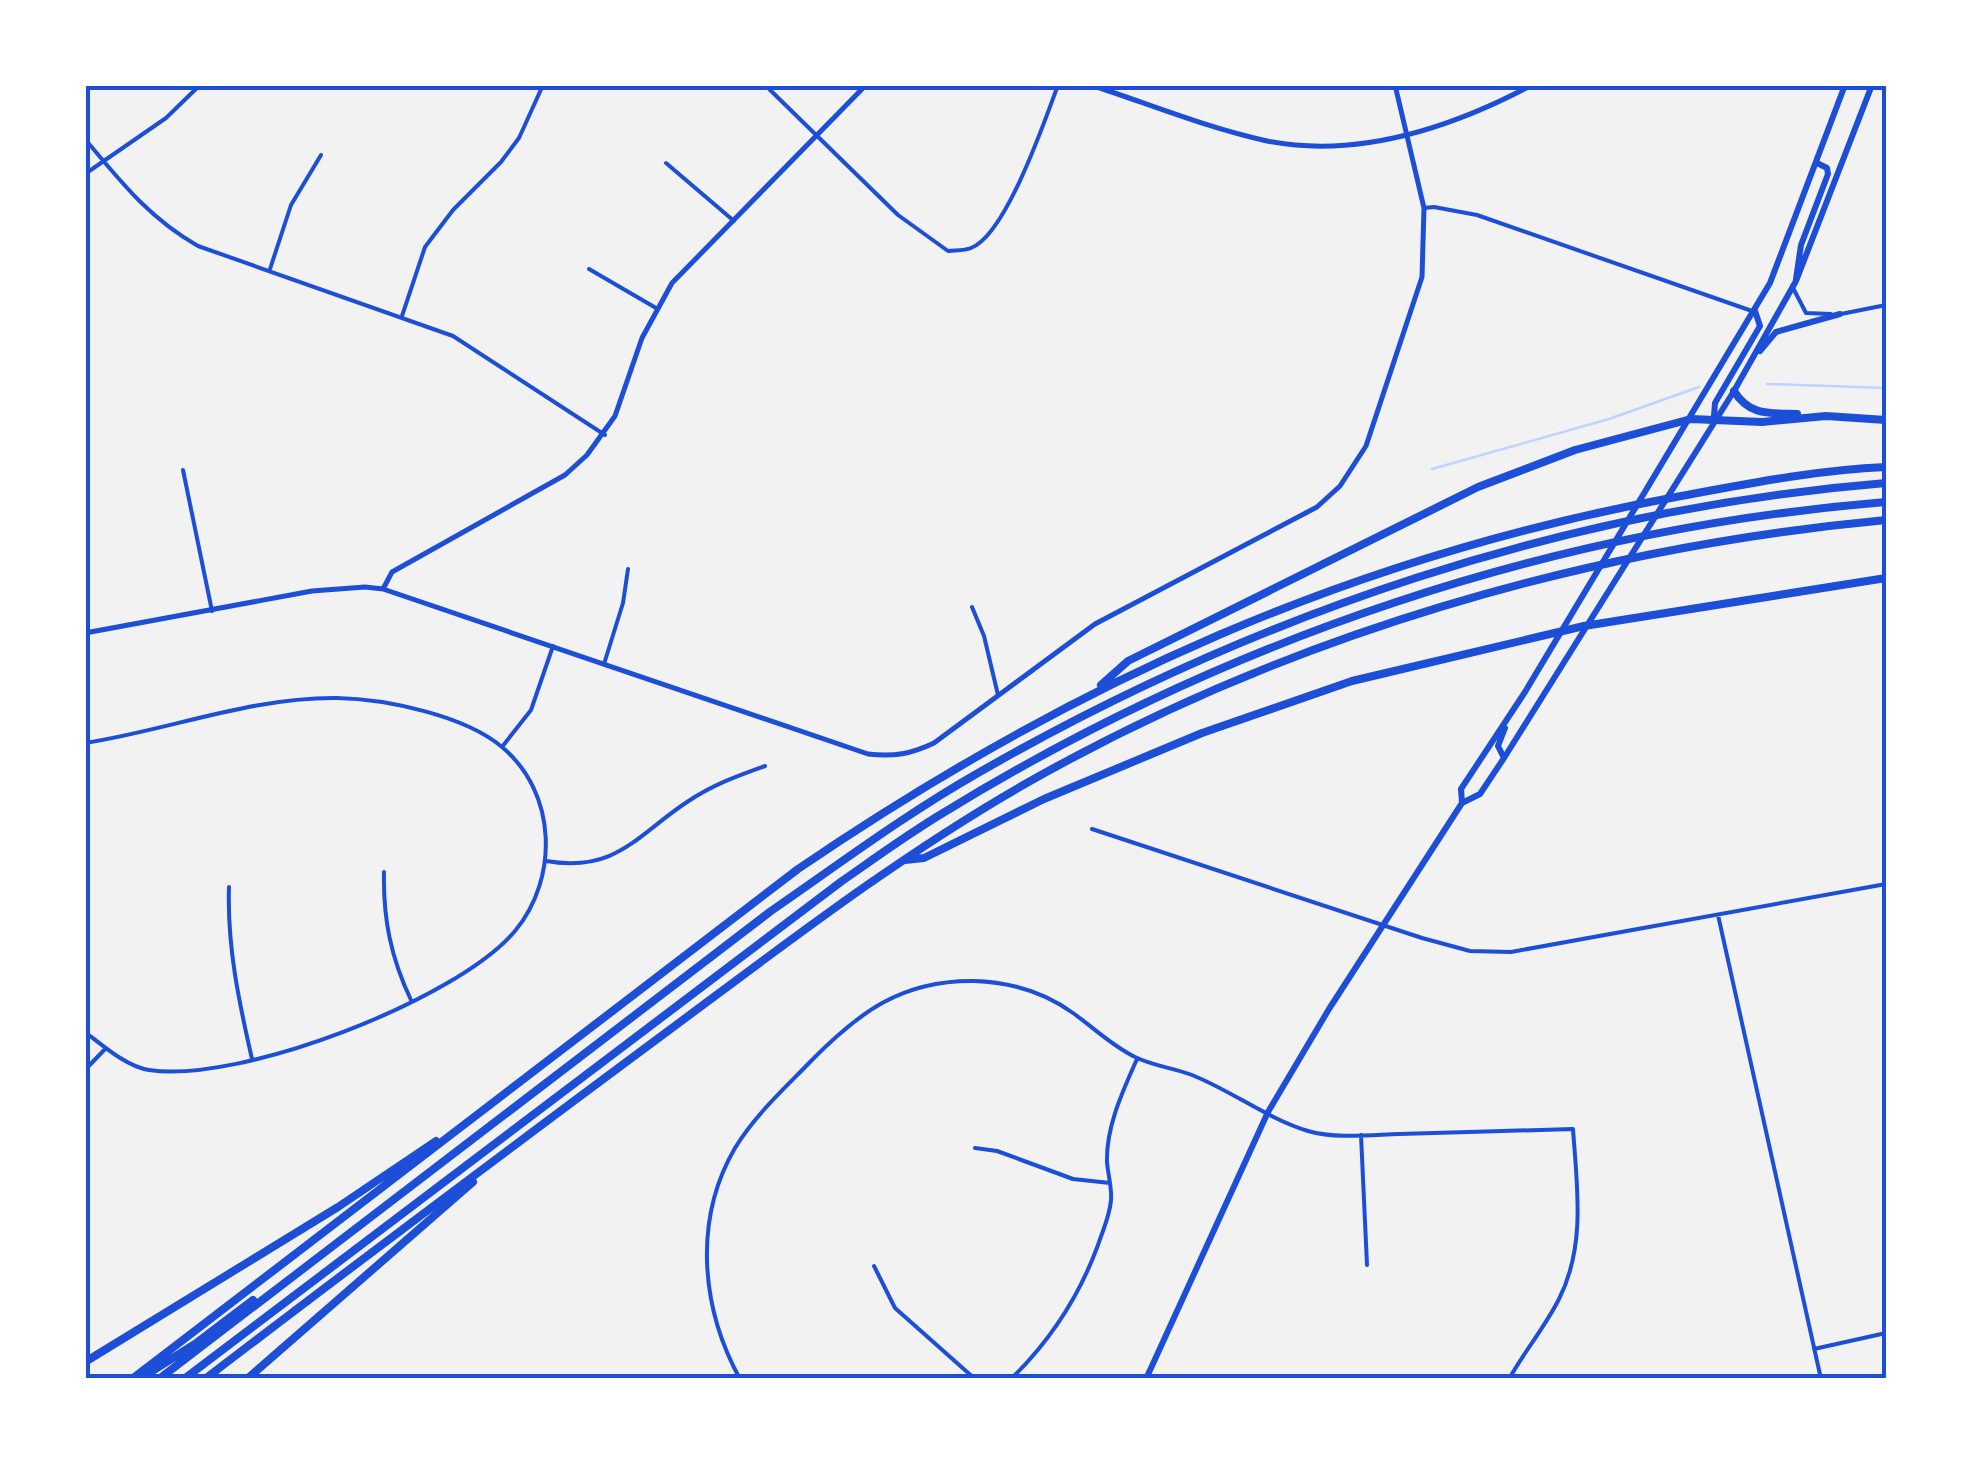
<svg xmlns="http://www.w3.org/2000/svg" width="1971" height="1464" font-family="'Roboto Serif',serif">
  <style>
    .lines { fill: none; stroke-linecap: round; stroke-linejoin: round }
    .stream { stroke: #bfd3fe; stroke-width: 2.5 }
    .minor { stroke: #1d4ed8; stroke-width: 4 }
    .tertiary { stroke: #1d4ed8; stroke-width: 5 }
    .secondary { stroke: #1d4ed8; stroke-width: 5 }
    .primary { stroke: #1d4ed8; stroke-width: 6 }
    .motorway { stroke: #1d4ed8; stroke-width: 8 }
    .neatline { fill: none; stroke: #1d4ed8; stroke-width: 4 }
  </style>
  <rect width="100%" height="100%" fill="#f2f2f2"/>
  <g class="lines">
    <path class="stream" d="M1767,384L1886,388
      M1432,469L1609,419L1699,387"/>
    <path class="minor" d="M765,85L898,215L948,251C955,250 964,251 971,248C1006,235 1045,120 1058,85
      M85,139C121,182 149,218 198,246L453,336L605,435
      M666,163L734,221
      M85,174L166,118L200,85
      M1424,208L1434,207L1477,215L1752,311
      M270,269L291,205L321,155
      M589,269L656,308
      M1792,286L1806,313L1831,314
      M1841,314L1886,305
      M402,316L425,247L453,210L501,162L519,138L543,85
      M183,470L212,611
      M972,607L984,636L998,695
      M604,664L623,603L628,569
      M85,743C169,730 251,697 337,698C385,699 464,715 502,747C557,793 559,878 515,931C457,1000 239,1084 149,1070C127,1067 102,1045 85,1032
      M502,747L531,710L553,646
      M1092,829L1422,938L1470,951L1511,952L1886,884
      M546,861C616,873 637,835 687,802C712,785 737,776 765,766
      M384,872C383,919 391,958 411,1000
      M229,887C227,946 239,1002 252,1059
      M1718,915L1821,1379
      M85,1070L106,1048
      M1361,1135L1367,1265
      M975,1148L997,1151L1073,1179L1110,1183
      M874,1266L895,1308L975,1379
      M1814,1349L1886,1333
      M740,1379C701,1308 693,1220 735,1148C755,1115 784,1089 810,1062C858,1013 901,980 974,981C1009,982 1044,992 1073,1013C1094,1028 1112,1046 1135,1057C1153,1066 1174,1068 1192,1075C1232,1091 1268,1119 1308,1131C1336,1139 1370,1135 1399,1134C1457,1132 1515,1131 1573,1129C1577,1186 1586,1246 1559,1299C1545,1327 1524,1352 1509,1379
      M1011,1379C1051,1340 1079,1297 1098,1245C1103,1230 1110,1215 1111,1200C1112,1187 1108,1175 1107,1162C1106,1126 1123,1091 1137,1059"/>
    <path class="tertiary" d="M383,589L392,572L565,475L587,455L615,416L642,338L672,283L866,85
      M85,633L312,591L365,587L383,589L868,754C894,757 911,754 934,743L1095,624L1317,507L1340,486L1366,446L1422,277L1424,208L1395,85"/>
    <path class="secondary" d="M1091,85C1149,104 1207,128 1267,141C1358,159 1453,127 1532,85"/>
    <path class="primary" d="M1796,279L1801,245L1828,174L1827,168L1817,163
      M1760,351L1776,332L1840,314
      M1714,416L1715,403L1760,326L1755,311
      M1504,758L1498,746L1505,728
      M1462,803L1461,789L1525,692L1770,283L1845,85
      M1146,1379L1268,1112L1329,1009L1462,803L1480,794L1504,758L1734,391L1796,281L1872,85"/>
    <path class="motorway" d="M1734,391C1749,416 1770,413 1797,414
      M1826,416L1886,420
      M1101,685L1128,661L1478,487L1575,450L1691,419L1762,422L1826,416
      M905,860L924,858L1044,799L1202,733L1352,681L1584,626L1886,578
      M85,1362L338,1207L436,1141
      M141,1378L195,1344L253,1300
      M132,1379L798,869C1071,683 1350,557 1676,497C1746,484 1815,470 1886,467
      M159,1379L771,911C839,864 906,814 978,773C1257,613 1565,509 1886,483
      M184,1379L842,881C875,858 908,834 943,813C1228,638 1552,529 1886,502
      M205,1379C358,1262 513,1146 668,1031C784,945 899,856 1025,784C1287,635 1587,548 1886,520
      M247,1379L473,1182"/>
  </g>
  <rect width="1971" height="1464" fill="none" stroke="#ffffff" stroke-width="175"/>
  <rect x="88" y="88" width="1796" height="1288" class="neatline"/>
</svg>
